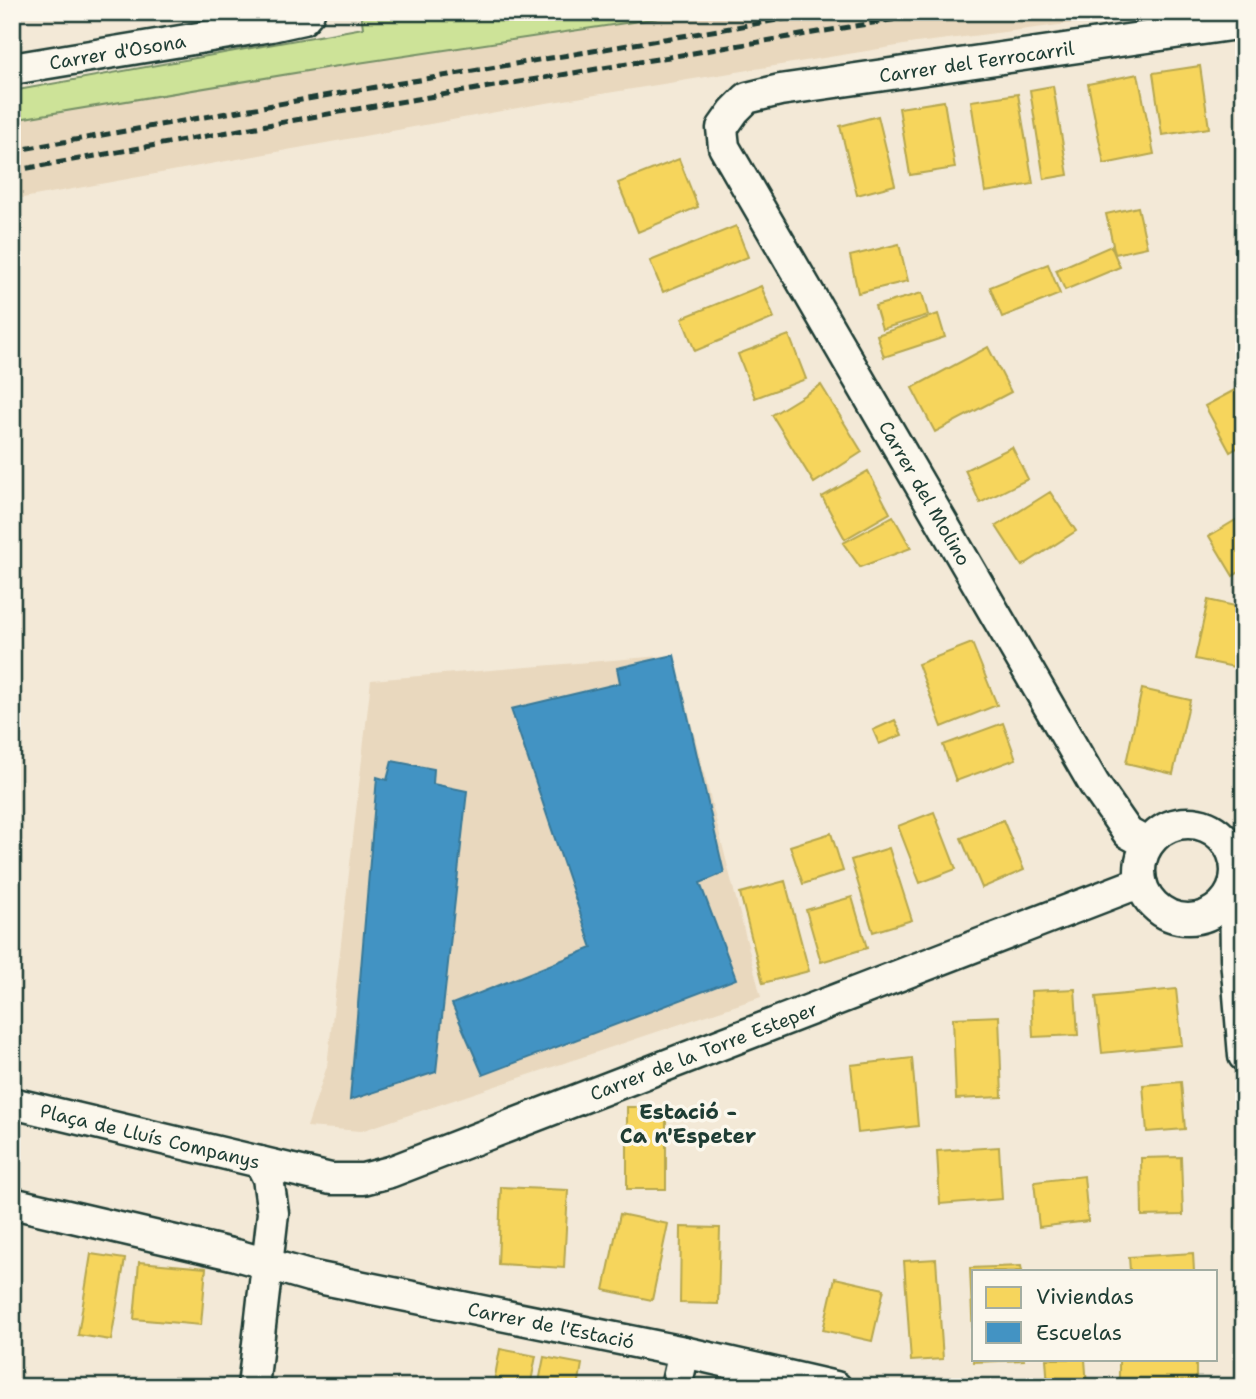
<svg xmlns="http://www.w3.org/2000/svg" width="1256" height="1399" font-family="'Shantell Sans',sans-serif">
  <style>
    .built { fill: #e9d8be }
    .green { fill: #cde398; stroke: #769066; stroke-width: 2 }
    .homes { fill: #f6d55c; stroke: #b6a750; stroke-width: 2 }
    .schools { fill: #4393c3; stroke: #387998; stroke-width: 2 }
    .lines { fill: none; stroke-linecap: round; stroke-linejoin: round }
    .street-casing { stroke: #1f3d34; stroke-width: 35 }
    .street { stroke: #fbf7ec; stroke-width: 30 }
    .rail { stroke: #1f3d34; stroke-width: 5; stroke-dasharray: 10 5; stroke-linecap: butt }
    .labels { text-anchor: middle; stroke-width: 7; stroke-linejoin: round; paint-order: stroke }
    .street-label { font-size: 19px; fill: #1f3d34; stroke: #fbf7ec }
    .neighbourhood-label { font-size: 21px; font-weight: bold; fill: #1f3d34; stroke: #fbf7ec }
  </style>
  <rect width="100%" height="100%" fill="#f3e9d7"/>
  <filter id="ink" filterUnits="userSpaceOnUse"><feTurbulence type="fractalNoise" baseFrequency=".0143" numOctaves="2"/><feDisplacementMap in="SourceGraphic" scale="14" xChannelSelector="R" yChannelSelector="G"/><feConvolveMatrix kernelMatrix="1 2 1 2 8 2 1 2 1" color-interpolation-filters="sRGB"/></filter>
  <g filter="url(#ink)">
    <path class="built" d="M699,12H1162L916,43L534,105L12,200V120L325,68Z
      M674,655L761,997L361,1131L307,1127L327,1066L371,680Z"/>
    <path class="green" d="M361,12H699L325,68L12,120V91L363,28Z"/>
    <path class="homes" d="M1200,66L1209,128L1162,135L1153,73Z
      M1244,68V119H1242L1236,69Z
      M1138,74L1154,154L1104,164L1088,84Z
      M1053,86L1068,175L1044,179L1030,90Z
      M1018,94L1033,184L985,192L971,101Z
      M944,101L955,168L910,175L899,108Z
      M878,116L895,185L857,195L840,126Z
      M679,159L698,207L638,232L618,183Z
      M1138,207L1147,247L1115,254L1106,214Z
      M736,226L748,257L663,292L650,261Z
      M899,244L908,281L858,293L850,256Z
      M1111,246L1120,267L1065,290L1056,270Z
      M1048,264L1060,294L1002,317L990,287Z
      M761,286L774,318L695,351L682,318Z
      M922,293L928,315L882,329L875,306Z
      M938,314L945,337L884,357L877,335Z
      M789,335L806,379L755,398L738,354Z
      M988,347L1011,392L935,432L912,388Z
      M821,385L862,452L814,483L772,415Z
      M1244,385V444L1230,452L1205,406Z
      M1012,447L1028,479L980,503L965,470Z
      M868,471L890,513L845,539L822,497Z
      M1050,492L1076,531L1022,566L996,526Z
      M1244,515V569L1233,576L1209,536Z
      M893,516L911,548L860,567L843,543Z
      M1208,600L1244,608V669L1195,659Z
      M972,643L997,705L942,727L918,664Z
      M1142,689L1190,700L1173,774L1126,763Z
      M895,720L902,735L879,744L873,730Z
      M1003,723L1016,759L956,781L943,745Z
      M934,812L956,869L920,883L898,826Z
      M1003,820L1024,870L982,888L961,838Z
      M831,833L843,871L803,884L790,846Z
      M889,848L912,920L873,932L851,860Z
      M785,881L809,971L763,983L740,893Z
      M852,897L867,948L821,962L806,910Z
      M1075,989L1078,1035L1033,1037L1031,991Z
      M1176,989L1182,1045L1102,1053L1096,997Z
      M999,1016L1002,1097L956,1099L953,1018Z
      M912,1058L918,1126L858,1133L851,1065Z
      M1181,1082L1185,1129L1147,1132L1143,1085Z
      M627,1107H666V1189H627Z
      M999,1147L1002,1199L940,1204L937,1151Z
      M1181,1157L1183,1215L1142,1216L1141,1158Z
      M1084,1176L1088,1221L1039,1227L1034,1182Z
      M501,1187L568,1190L564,1268L498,1264Z
      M620,1214L668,1224L652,1300L604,1290Z
      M681,1227L720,1228L718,1304L680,1303Z
      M1193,1253L1194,1271H1130L1129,1257Z
      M91,1254L125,1259L111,1340L78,1335Z
      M936,1259L943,1359L911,1361L904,1261Z
      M139,1262L206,1268L201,1325L134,1319Z
      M1021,1266L1022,1271H974V1359L1025,1360L974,1362L970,1268Z
      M835,1278L884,1289L872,1341L823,1330Z
      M500,1349L536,1356L530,1387H493Z
      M544,1357L582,1364L578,1387H538Z
      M1046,1359H1085L1087,1387H1048Z
      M1119,1359H1196V1387H1119Z"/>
    <path class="schools" d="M674,655L724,873L700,883L736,979L483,1075L452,1004L592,948L511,709L620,683L617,668Z
      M392,761L434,769L433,784L467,791L436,1072L350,1100L377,777L387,780Z"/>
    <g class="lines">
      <defs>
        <g id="street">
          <path id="s1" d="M12,69L271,26L303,19L309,12"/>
          <circle cx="1188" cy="871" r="48"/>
          <path id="s2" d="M1148,844L1128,833L1094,784L724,147L722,128L734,111L747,98L780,90L1244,23"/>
          <path d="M1235,881L1236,958L1244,1056"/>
          <path id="s3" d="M12,1103L331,1179H363L390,1172L1141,882"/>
          <path id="s4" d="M12,1203L236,1255L309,1276L684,1352L836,1387"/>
          <path d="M253,1387L273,1213L268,1178L260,1162"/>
          <path d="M676,1387L684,1352"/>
        </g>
      </defs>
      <use href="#street" class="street-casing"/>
      <use href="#street" class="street"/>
      <path class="rail" d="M12,151L341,93L826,12
        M12,171L345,111L909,17L953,12"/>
    </g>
  </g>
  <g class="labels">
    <g class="street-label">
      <text dy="7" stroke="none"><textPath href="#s1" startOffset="107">Carrer d'Osona</textPath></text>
      <text dy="7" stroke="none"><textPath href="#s2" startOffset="1110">Carrer del Ferrocarril</textPath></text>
      <text transform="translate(925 493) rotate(60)" y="7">Carrer del Molino</text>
      <text dy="7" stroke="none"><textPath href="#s3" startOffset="724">Carrer de la Torre Esteper</textPath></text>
      <text dy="7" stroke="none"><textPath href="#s3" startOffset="142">Plaça de Lluís Companys</textPath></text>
      <text dy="7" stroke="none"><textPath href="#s4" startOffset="553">Carrer de l'Estació</textPath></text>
    </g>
    <g class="neighbourhood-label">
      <text x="688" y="1119">Estació -<tspan x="688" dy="24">Ca n'Espeter</tspan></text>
    </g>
  </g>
  <rect width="1256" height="1399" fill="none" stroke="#fbf7ec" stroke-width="42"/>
  <rect x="21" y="21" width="1214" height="1357" fill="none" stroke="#1f3d34" stroke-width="2.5" filter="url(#ink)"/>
  <rect x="972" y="1270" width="245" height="91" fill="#fbf7ec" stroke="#a3ada2" stroke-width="2"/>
  <rect x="986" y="1287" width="35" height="21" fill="#f6d55c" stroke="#a3ada2" stroke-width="2"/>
  <text x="1036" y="1304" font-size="21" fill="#1f3d34">Viviendas</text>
  <rect x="986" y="1322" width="35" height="21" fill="#4393c3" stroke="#a3ada2" stroke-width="2"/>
  <text x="1036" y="1340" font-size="21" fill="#1f3d34">Escuelas</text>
</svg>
